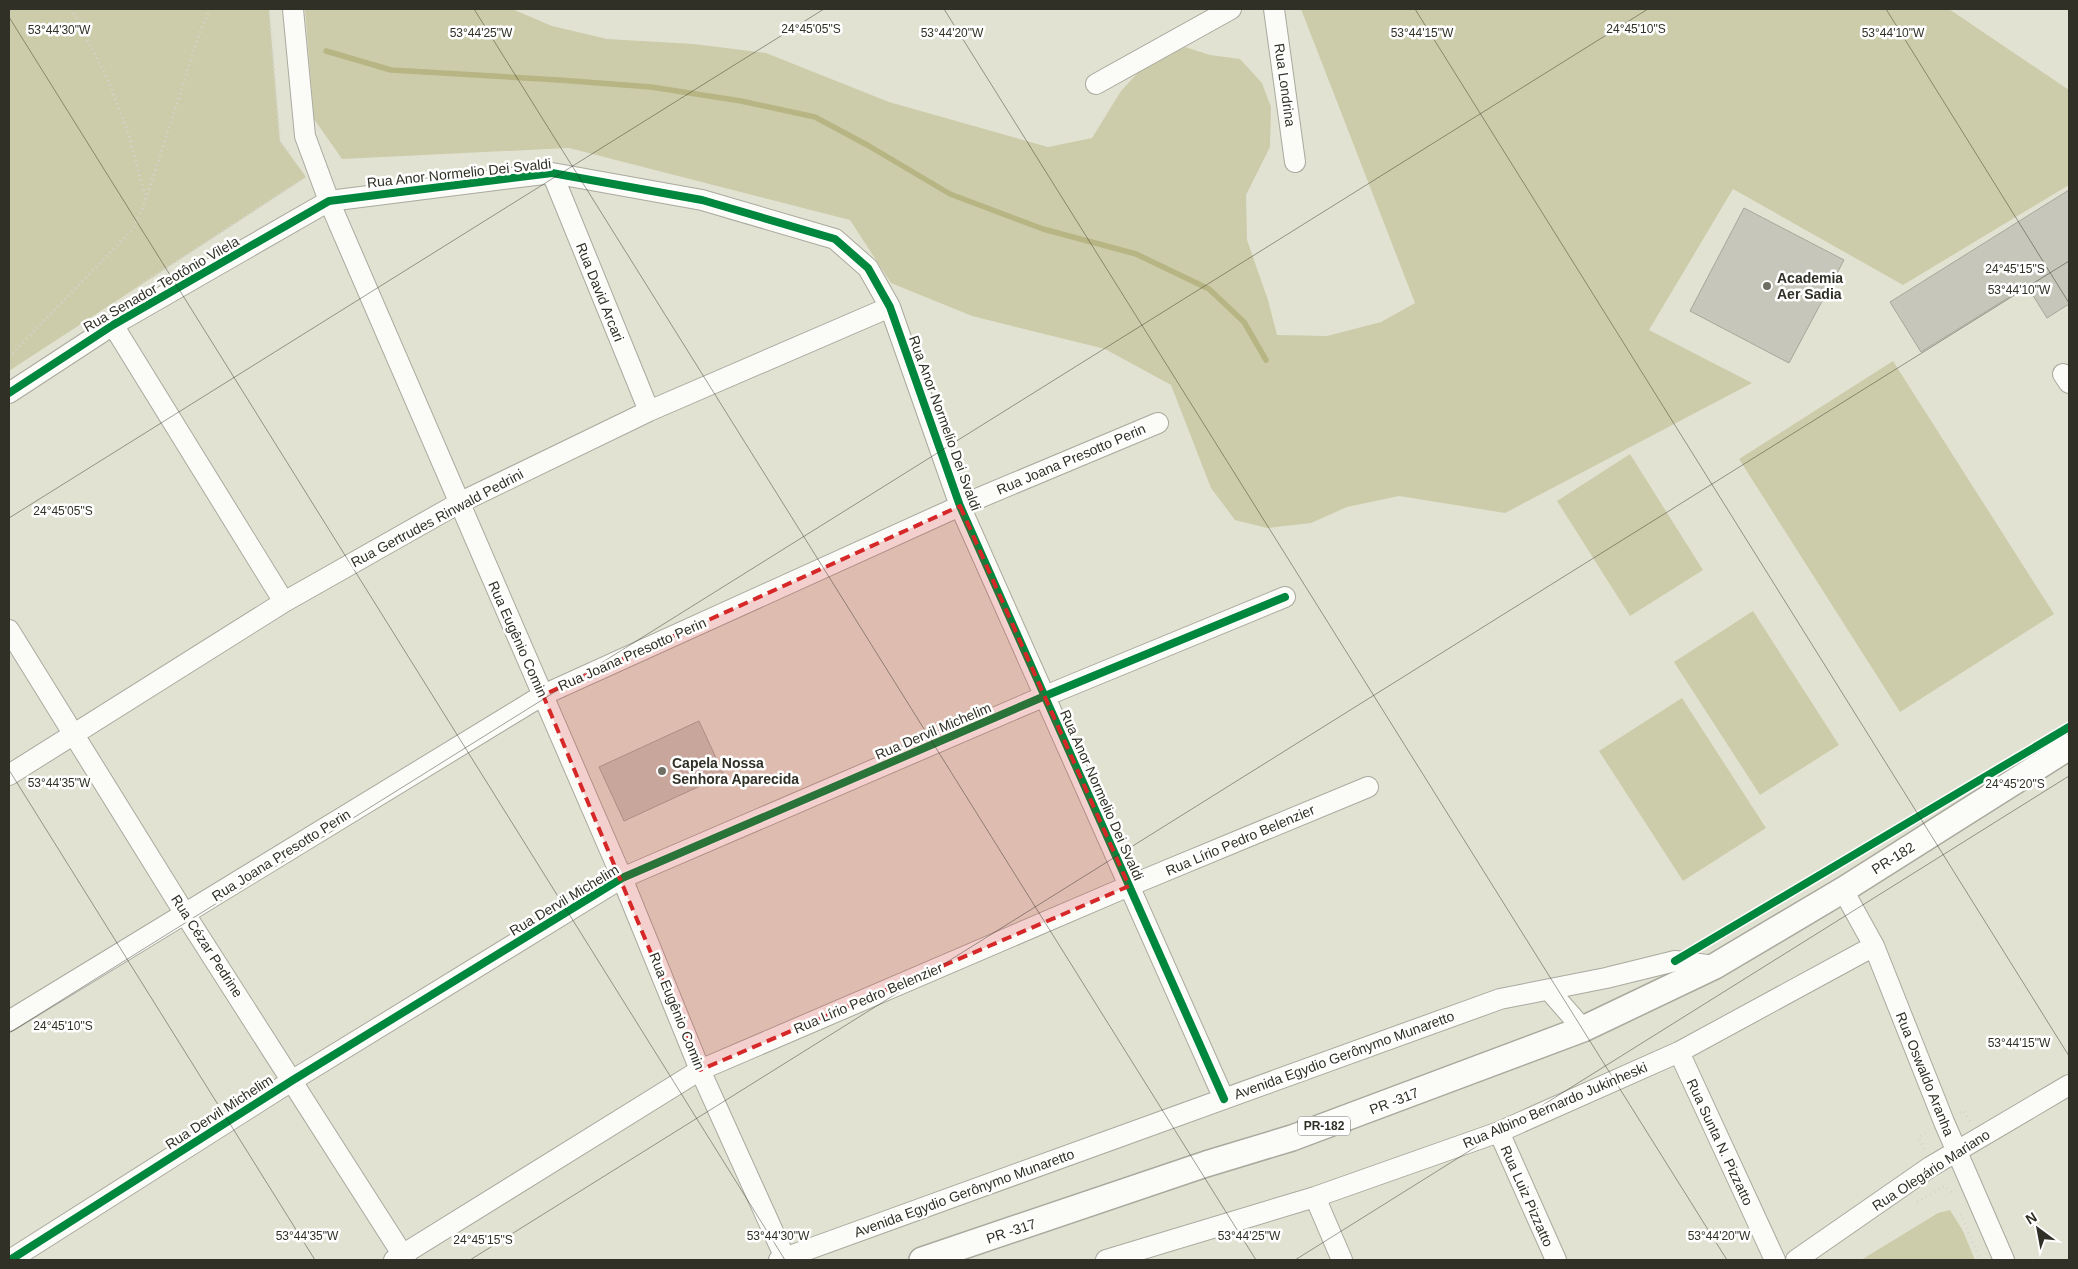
<svg xmlns="http://www.w3.org/2000/svg" width="2078" height="1269" font-family="Arial,sans-serif">
  <style>
    .green { fill: #cdccaa }
    .lines { fill: none; stroke-linecap: round; stroke-linejoin: round }
    .stream { stroke: #b6b583; stroke-width: 5.5 }
    .building { fill: #c6c6ba; stroke: #a6a69a }
    .minor-casing { stroke: #a9a99e; stroke-width: 22 }
    .major-casing { stroke: #a9a99e; stroke-width: 28 }
    .path { stroke: #d4d4d0; stroke-width: 3; stroke-dasharray: 1 4; stroke-linecap: butt }
    .minor { stroke: #fbfbf8; stroke-width: 20 }
    .major { stroke: #fbfbf8; stroke-width: 25 }
    .cycleway-casing { stroke: #fff; stroke-width: 11 }
    .cycleway { stroke: #00873e; stroke-width: 8 }
    .marked { fill: #d62828; fill-opacity: 0.2; stroke: #d62828; stroke-width: 4; stroke-dasharray: 10 6; stroke-linejoin: round }
    .ticks { fill: none; stroke: #303026; stroke-width: 1; stroke-opacity: 0.45 }
    .poi-dot { fill: #6e6e63; stroke: #fff; stroke-width: 2 }
    .labels { text-anchor: middle; stroke-width: 5; stroke-linejoin: round; paint-order: stroke }
    .shield { fill: #fff; stroke: #6e6e67; stroke-width: 1 }
    .shield-label { font-size: 12px; font-weight: bold; fill: #303026 }
    .street-label { font-size: 14px; fill: #303026; stroke: #fff }
    .poi-label { font-size: 14px; font-weight: bold; fill: #303026; stroke: #fff; text-anchor: start }
    .ticks-label { font-size: 12px; text-anchor: middle; fill: #303026; stroke: #fff; stroke-width: 5; stroke-linejoin: round; paint-order: stroke }
  </style>
  <rect width="100%" height="100%" fill="#e2e2d3"/>
  <path class="green" d="M9,9H269L280,141L306,177L9,371Z
    M305,9H512L552,26L607,39L694,44L766,53L889,102L1048,147L1092,138L1121,91L1144,66L1185,47L1210,55L1240,59L1262,83L1271,107L1270,147L1246,195L1247,240L1268,300L1277,335L1327,336L1381,322L1415,303L1301,9H1949L2069,90V185L1903,285L1733,189L1649,330L1752,383L1505,513L1399,496L1347,507L1311,523L1267,528L1235,520L1211,488L1171,385L1105,349L972,316L891,283L850,220L569,148L342,159L314,119Z
    M1893,361L2054,614L1900,712L1739,459Z
    M1630,454L1703,570L1630,616L1557,501Z
    M1753,611L1839,745L1760,795L1674,662Z
    M1682,698L1766,828L1683,881L1599,751Z
    M1950,1210L1963,1231L1975,1260H1861L1938,1213Z"/>
  <g class="lines">
    <path class="stream" d="M326,51L391,70L559,80L651,87L741,101L815,117L869,146L950,194L1043,229L1136,254L1209,289L1244,322L1266,360"/>
  </g>
  <path class="building" d="M2069,190V304L2047,318L2027,286L1921,352L1890,302Z
    M1744,208L1844,260L1789,363L1690,311Z
    M699,721L724,775L624,821L599,767Z"/>
  <g class="lines">
    <defs>
      <path id="minor" d="M293,9L305,136L329,201L622,878L700,1070L786,1260
        M1274,9L1295,162
        M1096,84L1231,9
        M552,173L649,411
        M113,325L284,602
        M2063,374L2069,383
        M9,393L113,325L329,201L552,173L702,200L835,239L868,268L890,307L960,506L1224,1099
        M9,630L185,914L406,1260
        M9,775L284,602L459,503L649,411L890,307
        M1843,890L1874,946L1944,1122L2004,1260
        M1549,990L1583,1029
        M9,1021L543,695L960,506L1158,423
        M1679,1052L1775,1260
        M1499,1132L1556,1260
        M1315,1197L1342,1260
        M10,1260L293,1080L622,878L1045,696L1285,597
        M394,1260L700,1070L1129,886L1368,787
        M779,1260L1500,999L1606,978L1675,961L1715,966
        M1106,1260L1315,1197L1499,1132L1679,1052L1874,946
        M1796,1260L1930,1167L2069,1085"/>
      <path id="major" d="M922,1260L1206,1164L1292,1138L1583,1029L1715,966L1843,890L2069,747"/>
    </defs>
    <use href="#minor" class="minor-casing"/>
    <use href="#major" class="major-casing"/>
    <path class="path" d="M269,9L280,141L290,154
      M146,199L200,32L210,9
      M143,283L301,180
      M9,357L133,229L146,200L129,135L108,80L72,9
      M1960,1113L1964,1111L1970,1122
      M1924,1149L1919,1137L1929,1131
      M1917,1202L1945,1186L1953,1194
      M1961,1214L1980,1260"/>
    <use href="#minor" class="minor"/>
    <use href="#major" class="major"/>
    <defs>
      <path id="cycleway" d="M9,393L113,325L329,201L552,173L702,200L835,239L868,268L890,307L960,506L1224,1099
        M1675,961L2069,727
        M10,1260L293,1080L622,878L1045,696L1285,597"/>
    </defs>
    <use href="#cycleway" class="cycleway-casing"/>
    <use href="#cycleway" class="cycleway"/>
  </g>
  <path class="marked" d="M960,506L1129,886L700,1070L543,695Z"/>
  <path class="ticks" d="M474,9L1256,1260M944,9L1727,1260M1415,9L2069,1056M1886,9L2069,303M9,17L785,1260M9,518L824,9M9,770L315,1260M9,1033L1648,9M470,1260L2069,261M1295,1260L2069,776"/>
  <g class="poi-dot">
    <circle cx="1767" cy="286" r="5"/>
    <circle cx="662" cy="771" r="5"/>
  </g>
  <g class="labels">
    <rect class="shield" x="1298" y="1116.5" width="52" height="19" rx="4"/>
    <g class="shield-label">
      <text x="1324" y="1130">PR-182</text>
    </g>
    <g class="street-label">
      <text transform="translate(1285 85) rotate(82)" y="5">Rua Londrina</text>
      <text transform="translate(459 173) rotate(-6)" y="5">Rua Anor Normelio Dei Svaldi</text>
      <text transform="translate(161 284) rotate(-30)" y="5">Rua Senador Teotônio Vilela</text>
      <text transform="translate(600 292) rotate(68)" y="5">Rua David Arcari</text>
      <text transform="translate(945 423) rotate(70)" y="5">Rua Anor Normelio Dei Svaldi</text>
      <text transform="translate(1071 459) rotate(-23)" y="5">Rua Joana Presotto Perin</text>
      <text transform="translate(437 518) rotate(-28)" y="5">Rua Gertrudes Rinwald Pedrini</text>
      <text transform="translate(518 639) rotate(66)" y="5">Rua Eugênio Comin</text>
      <text transform="translate(632 654) rotate(-24)" y="5">Rua Joana Presotto Perin</text>
      <text transform="translate(933 731) rotate(-23)" y="5">Rua Dervil Michelim</text>
      <text transform="translate(1102 795) rotate(66)" y="5">Rua Anor Normelio Dei Svaldi</text>
      <text transform="translate(1240 840) rotate(-23)" y="5">Rua Lírio Pedro Belenzier</text>
      <text transform="translate(281 855) rotate(-32)" y="5">Rua Joana Presotto Perin</text>
      <text transform="translate(1893 858) rotate(-32)" y="5">PR-182</text>
      <text transform="translate(564 900) rotate(-31)" y="5">Rua Dervil Michelim</text>
      <text transform="translate(207 946) rotate(57)" y="5">Rua Cézar Pedrine</text>
      <text transform="translate(868 998) rotate(-23)" y="5">Rua Lírio Pedro Belenzier</text>
      <text transform="translate(677 1011) rotate(68)" y="5">Rua Eugênio Comin</text>
      <text transform="translate(1344 1055) rotate(-20)" y="5">Avenida Egydio Gerônymo Munaretto</text>
      <text transform="translate(1925 1074) rotate(68)" y="5">Rua Oswaldo Aranha</text>
      <text transform="translate(1394 1101) rotate(-21)" y="5">PR -317</text>
      <text transform="translate(1555 1105) rotate(-23)" y="5">Rua Albino Bernardo Jukinheski</text>
      <text transform="translate(219 1112) rotate(-33)" y="5">Rua Dervil Michelim</text>
      <text transform="translate(1720 1142) rotate(65)" y="5">Rua Sunta N. Pizzatto</text>
      <text transform="translate(1931 1170) rotate(-33)" y="5">Rua Olegário Mariano</text>
      <text transform="translate(964 1193) rotate(-20)" y="5">Avenida Egydio Gerônymo Munaretto</text>
      <text transform="translate(1527 1196) rotate(66)" y="5">Rua Luiz Pizzatto</text>
      <text transform="translate(1011 1231) rotate(-18)" y="5">PR -317</text>
    </g>
    <g class="poi-label">
      <text x="1777" y="283">Academia<tspan x="1777" dy="16">Aer Sadia</tspan></text>
      <text x="672" y="768">Capela Nossa<tspan x="672" dy="16">Senhora Aparecida</tspan></text>
    </g>
  </g>
  <g class="ticks-label">
    <text x="811" y="33">24°45'05"S</text>
    <text x="1636" y="33">24°45'10"S</text>
    <text x="59" y="34">53°44'30"W</text>
    <text x="1893" y="37">53°44'10"W</text>
    <text x="481" y="37">53°44'25"W</text>
    <text x="952" y="37">53°44'20"W</text>
    <text x="1422" y="37">53°44'15"W</text>
    <text x="2015" y="273">24°45'15"S</text>
    <text x="2019" y="294">53°44'10"W</text>
    <text x="63" y="515">24°45'05"S</text>
    <text x="59" y="787">53°44'35"W</text>
    <text x="2015" y="788">24°45'20"S</text>
    <text x="63" y="1030">24°45'10"S</text>
    <text x="2019" y="1047">53°44'15"W</text>
    <text x="307" y="1240">53°44'35"W</text>
    <text x="778" y="1240">53°44'30"W</text>
    <text x="1249" y="1240">53°44'25"W</text>
    <text x="1719" y="1240">53°44'20"W</text>
    <text x="483" y="1244">24°45'15"S</text>
  </g>
  <rect width="2078" height="1269" fill="none" stroke="#303026" stroke-width="20"/>
  <g transform="translate(2038 1229) rotate(328)" stroke="#ffffff" stroke-width="4" paint-order="stroke">
  <path d="M0-4L9 19L0 12L-9 19Z" fill="#303026"/>
  <text y="-8" font-size="14" font-weight="bold" text-anchor="middle" fill="#303026">N</text>
  </g>
</svg>
